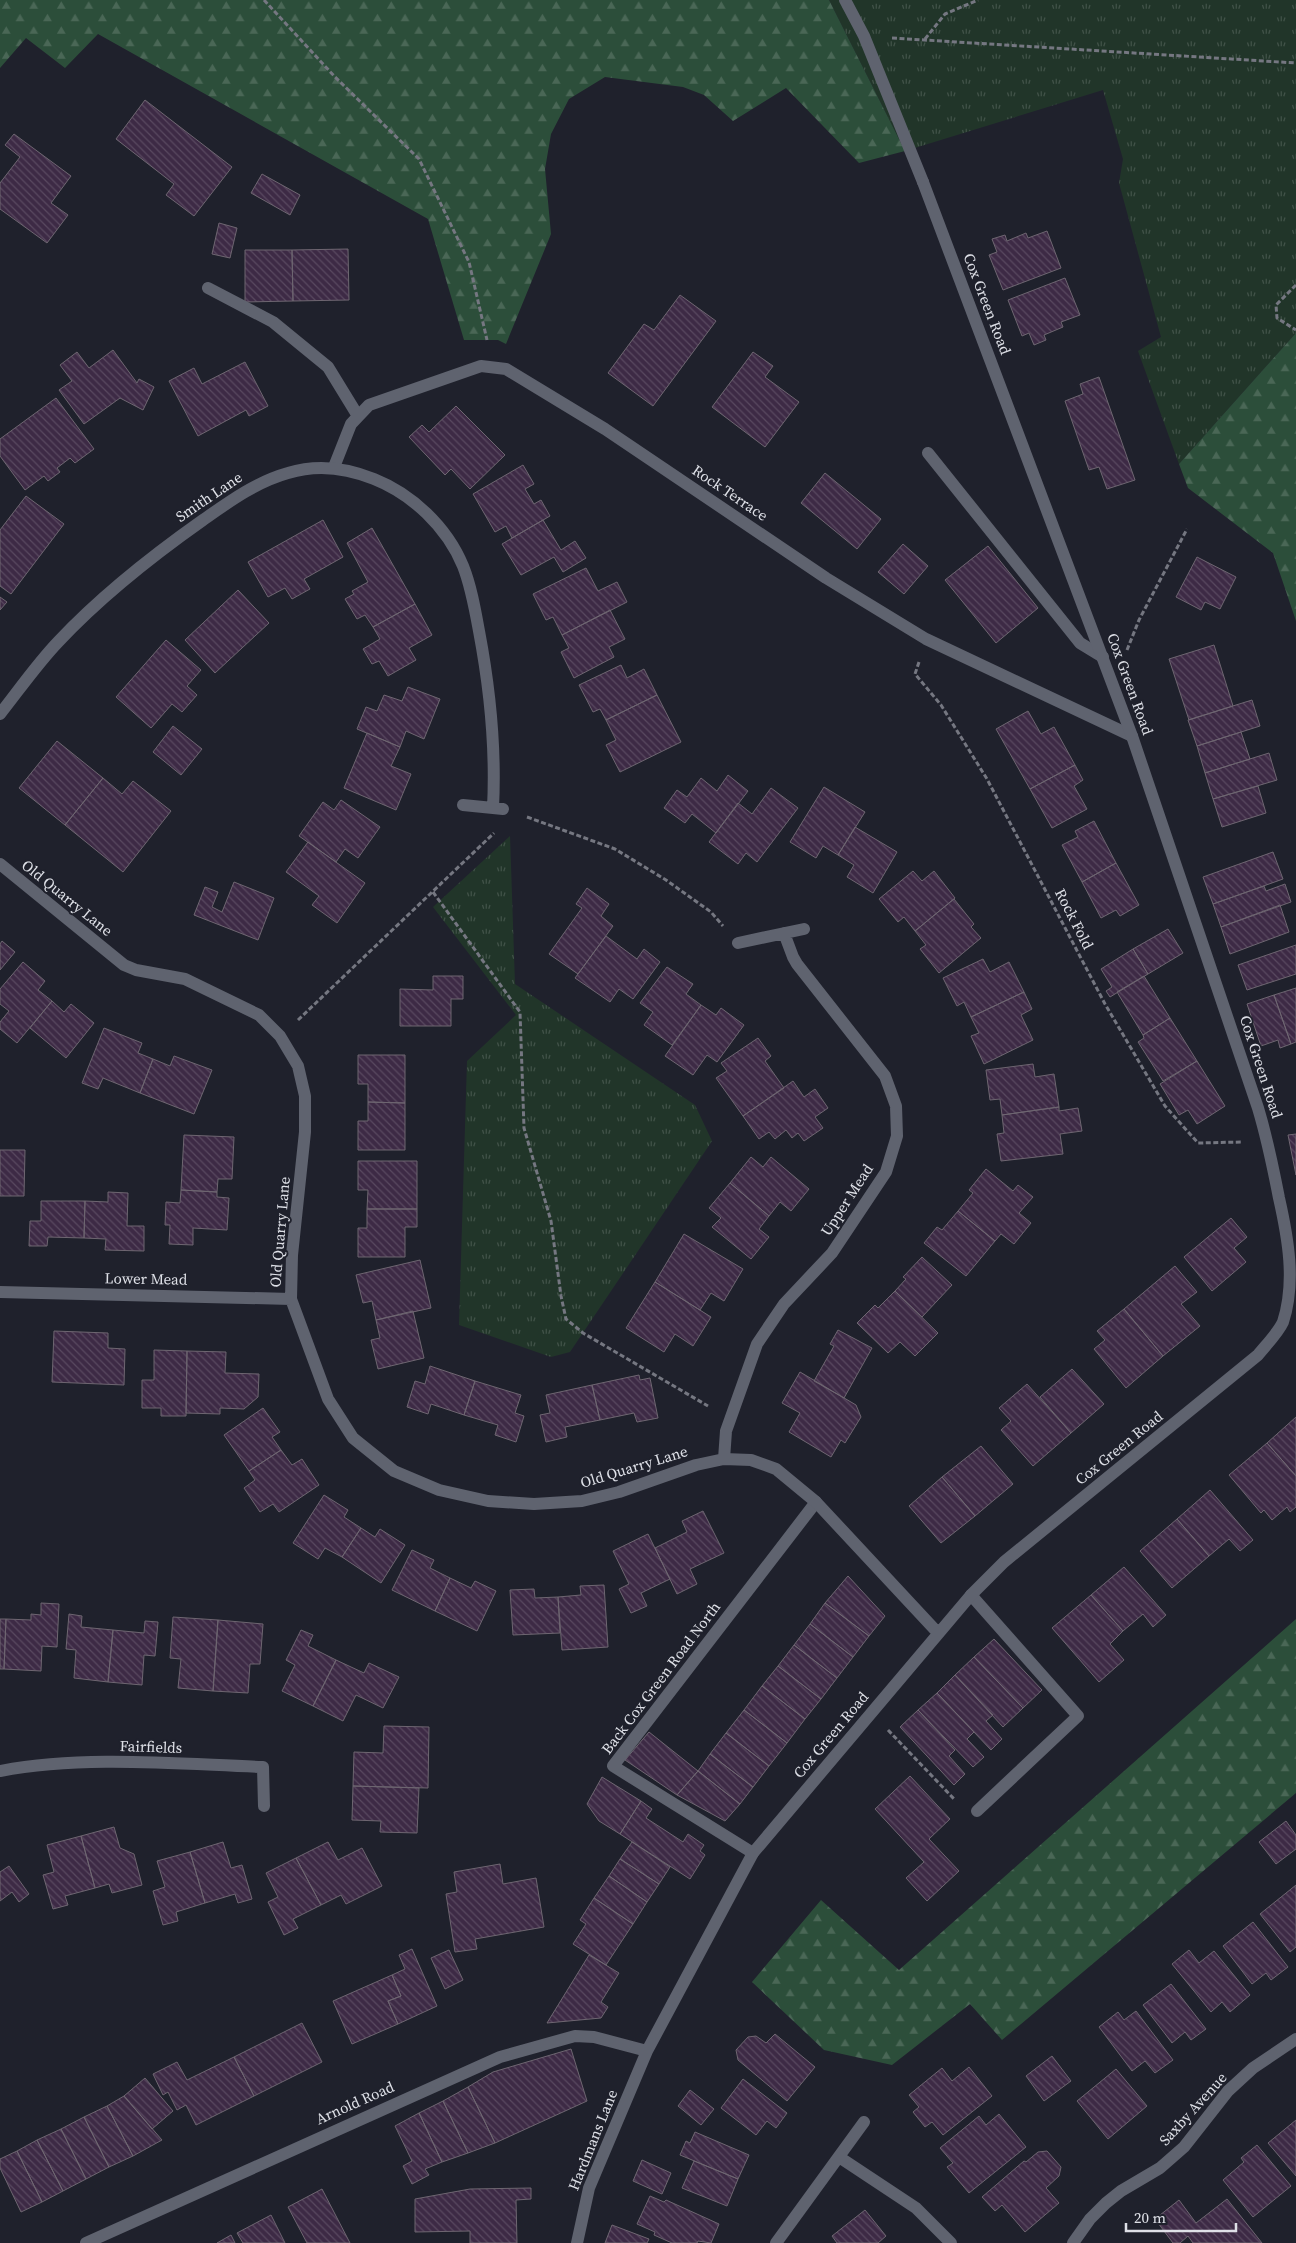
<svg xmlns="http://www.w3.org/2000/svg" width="1296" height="2243" font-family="'Source Serif 4',serif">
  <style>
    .grass { fill: url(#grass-tufts) }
    .forest { fill: url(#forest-firs) }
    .building { fill: url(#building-back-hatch); stroke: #6e6671 }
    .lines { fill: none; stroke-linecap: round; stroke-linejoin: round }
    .path { stroke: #757781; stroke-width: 3; stroke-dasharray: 5 2.5; stroke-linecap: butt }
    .lane { stroke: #5f636f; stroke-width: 12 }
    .street { stroke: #5f636f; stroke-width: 12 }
    .labels { text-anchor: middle; stroke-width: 4; stroke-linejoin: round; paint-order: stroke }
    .street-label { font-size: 15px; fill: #dee0e7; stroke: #1f212c }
  </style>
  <defs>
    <pattern id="grass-tufts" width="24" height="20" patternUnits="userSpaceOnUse" patternTransform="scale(1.25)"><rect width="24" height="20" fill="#213529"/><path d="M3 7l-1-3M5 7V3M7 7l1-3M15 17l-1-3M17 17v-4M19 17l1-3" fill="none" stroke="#415248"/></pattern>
    <pattern id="forest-firs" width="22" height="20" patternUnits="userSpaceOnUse" patternTransform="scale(1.25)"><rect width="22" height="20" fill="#2c4e3a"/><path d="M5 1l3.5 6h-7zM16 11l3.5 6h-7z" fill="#4a6756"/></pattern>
    <pattern id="building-back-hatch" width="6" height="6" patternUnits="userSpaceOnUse" patternTransform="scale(1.25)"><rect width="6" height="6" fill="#3d2a45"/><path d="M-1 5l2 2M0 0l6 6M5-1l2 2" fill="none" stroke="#594960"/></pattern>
  </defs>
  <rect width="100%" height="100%" fill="#1f212c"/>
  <path class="grass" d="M829,0H1296V333L1179,464L1138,351L1161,337L1119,183L1123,159L1103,90L905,151Z
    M510,836L515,984L695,1105L712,1141L570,1352L551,1357L459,1325L467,1061L516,1015L433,907Z"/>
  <path class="forest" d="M0,0H829L905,151L859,163L786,88L733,121L704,95L683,87L605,77L569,99L551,134L545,169L551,234L506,344L498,340H464L428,219L98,34L65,68L26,38L0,68Z
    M1296,333V621L1273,553L1188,488L1179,464Z
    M1296,1619V1793L1002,2040L970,2004L892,2065L824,2050L752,1982L821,1900L899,1970Z"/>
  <path class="building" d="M145,100L232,167L194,216L166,195L174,184L116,139Z
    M14,134L71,176L51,203L68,215L47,243L0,209V183L20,157L5,145Z
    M262,174L300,195L290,215L251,193Z
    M219,223L237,228L230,258L212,254Z
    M1047,231L1061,268L1003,290L989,255L997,252L992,239L1005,235L1007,241L1026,233L1028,238Z
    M348,249L349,300L293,301L292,250Z
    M245,250H292L293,301L245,302Z
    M1065,278L1080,315L1061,322L1063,327L1044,335L1046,340L1034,345L1029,333L1022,336L1008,300Z
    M680,295L716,321L653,406L608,373L644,324L654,330Z
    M113,350L137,383L139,379L154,387L143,410L120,398L84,424L59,390L72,381L60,365L77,352L89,368Z
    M753,352L773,366L765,377L799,402L765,447L712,407Z
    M245,362L268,406L249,416L246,410L198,436L169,381L194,368L202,384Z
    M1099,377L1135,480L1107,489L1099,467L1089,470L1065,401L1083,394L1080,384Z
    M56,398L94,449L75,463L70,458L57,468L60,472L48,481L44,476L25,490L0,456V439Z
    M456,406L505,455L470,489L451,469L445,475L409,437L422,425L429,432Z
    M523,465L534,484L525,489L534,504L541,500L550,516L512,538L506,526L495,532L473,494Z
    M825,473L881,519L857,549L801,503Z
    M26,496L64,524L11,594L0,586V530Z
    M323,520L343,557L304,579L310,589L292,599L285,588L268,597L248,562Z
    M543,520L561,550L575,541L586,558L563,572L554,557L521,575L502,544Z
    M372,528L415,604L373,627L365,615L357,619L345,599L354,594L352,591L368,582L347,543Z
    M903,544L928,566L904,594L878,572Z
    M988,546L1038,608L996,643L945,580Z
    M1197,557L1236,577L1220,609L1205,602L1201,610L1176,597Z
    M586,568L598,591L617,582L627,602L562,635L553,617L546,620L533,594Z
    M238,590L269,623L215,673L185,640Z
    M0,597L7,602L0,610Z
    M415,604L432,635L409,648L416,660L388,676L379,661L372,664L363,649L380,639L373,627Z
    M610,610L625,639L609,647L614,657L574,678L561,652L569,648L562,635Z
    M166,640L201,670L187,686L197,695L182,712L172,704L151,728L116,697Z
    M1214,645L1233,706L1189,720L1169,659Z
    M621,665L627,678L644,669L657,695L606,720L600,709L593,712L579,685Z
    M408,687L440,699L424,739L406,731L400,747L357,729L366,707L377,711L384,695L402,701Z
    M657,695L681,742L620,772L606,745L616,740L606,720Z
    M1252,700L1260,726L1197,746L1188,720Z
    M1028,711L1041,734L1054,727L1075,765L1030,789L996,729Z
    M173,726L202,749L181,775L153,752Z
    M1241,732L1250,759L1205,773L1197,746Z
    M367,733L400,747L391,766L411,774L396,810L344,788Z
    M57,741L103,778L65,825L19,788Z
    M1269,753L1277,780L1213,799L1205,773Z
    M1075,765L1083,780L1074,786L1087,809L1052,828L1030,789Z
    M728,775L748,791L716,833L692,814L685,823L664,808L677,790L687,797L701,778L717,791Z
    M103,778L122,794L133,781L171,811L123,872L65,825Z
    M1258,786L1266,813L1222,827L1213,799Z
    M824,787L865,812L838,855L823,846L816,858L790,842Z
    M771,788L798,808L757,862L746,853L738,864L709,842L738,803L752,814Z
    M341,800L380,827L358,858L345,849L336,862L299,836L323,802L334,810Z
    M1094,821L1116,863L1082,882L1062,845L1078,837L1075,831Z
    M855,827L897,852L873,893L847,877L854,865L838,855Z
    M308,842L365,883L337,923L312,905L319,896L286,872Z
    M1273,852L1283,879L1213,904L1203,877Z
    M1116,863L1139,905L1120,916L1116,910L1101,918L1082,882Z
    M913,871L922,881L934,871L955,898L915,931L904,917L898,922L879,899Z
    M234,882L274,898L258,940L194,915L205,887L218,892L212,907L222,912Z
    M1285,884L1291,902L1221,927L1213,904L1264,886L1266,891Z
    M587,888L609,904L601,916L613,926L578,974L549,954L582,908L576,904Z
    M954,899L974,924L971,927L981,938L939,973L920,949L926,945L915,931Z
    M1280,905L1289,932L1230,954L1221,927Z
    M1168,929L1183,953L1148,974L1133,949Z
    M606,936L637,959L644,949L660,962L633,999L619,989L610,1002L575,978Z
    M2,941L15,952L0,970V944Z
    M1296,945V974L1247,990L1238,965Z
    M1133,949L1148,974L1110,997L1106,991L1112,987L1101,969Z
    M983,959L990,972L1009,962L1024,992L971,1017L964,1002L957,1006L943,978Z
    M23,962L45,981L38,990L52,1001L17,1043L0,1029V1022L9,1011L0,1004V989Z
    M667,967L693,984L686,994L701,1005L672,1045L644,1025L653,1012L640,1003Z
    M433,976H463V999H451V1026H400V989L433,990Z
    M1144,976L1170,1018L1143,1035L1117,992Z
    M1296,988V1042L1291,1044L1274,995Z
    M1024,992L1032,1009L1021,1015L1033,1040L984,1064L971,1036L979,1033L971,1017Z
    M1274,995L1291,1044L1280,1048L1278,1040L1261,1046L1247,1004Z
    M52,1001L64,1012L71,1004L94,1023L66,1058L30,1028Z
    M701,1005L716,1015L721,1008L744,1025L717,1062L707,1055L693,1075L665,1056Z
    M1170,1018L1197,1061L1163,1081L1138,1042L1144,1038L1143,1035Z
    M104,1028L142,1043L138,1053L153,1059L140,1093L103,1078L98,1089L82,1083Z
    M758,1038L771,1056L765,1061L784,1088L743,1116L716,1078L727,1071L721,1063Z
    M358,1055H405V1103L368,1102V1084H358Z
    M174,1056L212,1070L194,1114L140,1093L153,1059L170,1066Z
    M1197,1061L1225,1106L1197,1124L1188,1110L1179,1115L1160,1084Z
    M1033,1064L1035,1077L1054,1074L1059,1107L1002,1115L1000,1099L990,1100L986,1070Z
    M793,1081L804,1097L815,1089L828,1108L815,1117L823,1128L804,1141L798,1133L792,1138L786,1130L775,1139L769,1132L759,1139L743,1116Z
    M368,1102L405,1103V1150H358V1121H368Z
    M1059,1107V1111L1078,1108L1082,1131L1060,1134L1063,1154L1001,1161L997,1134L1004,1133L1002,1115Z
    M1296,1134V1175L1288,1135Z
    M184,1135L234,1137L232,1179H218L217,1192L181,1190Z
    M0,1150H25L24,1196H0Z
    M751,1157L763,1167L771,1157L809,1189L791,1211L780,1202L769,1216L730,1183Z
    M358,1161H417V1209H367L368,1190H358Z
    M986,1169L1013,1191L1018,1185L1033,1197L1019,1213L1031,1223L1014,1244L1001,1234L995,1241L958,1211L973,1193L969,1190Z
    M730,1183L769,1216L759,1229L769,1237L751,1259L712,1227L721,1218L709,1208Z
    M181,1190L217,1192V1197L229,1198L227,1230L193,1228V1245L169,1244L170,1225H165L166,1202L180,1203Z
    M108,1192L128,1193L127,1226H144V1251L105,1250L106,1239L84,1238L85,1201L108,1202Z
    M41,1201H85L84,1238L48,1237L47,1246H29L30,1221H41Z
    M367,1209H417V1227H405V1257H358V1228H367Z
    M958,1211L995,1241L966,1276L924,1243L937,1227L942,1230Z
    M1231,1218L1247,1237L1234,1248L1246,1262L1212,1291L1184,1257Z
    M684,1234L743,1269L724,1301L711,1293L700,1310L655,1282Z
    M922,1257L952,1285L922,1317L895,1291L906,1279L903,1277Z
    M420,1260L431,1308L376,1320L372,1301L363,1303L356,1275Z
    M1175,1266L1197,1292L1181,1304L1200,1326L1163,1356L1124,1309Z
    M655,1282L711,1317L693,1346L675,1334L664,1352L626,1328Z
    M895,1291L938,1333L915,1356L900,1342L888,1353L857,1323L875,1305L878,1308Z
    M1124,1309L1163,1356L1126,1388L1094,1349L1105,1340L1097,1331Z
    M413,1311L424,1358L378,1369L371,1340L380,1338L376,1320Z
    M838,1330L872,1348L844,1398L814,1381L834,1346L830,1344Z
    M54,1331L108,1333V1348L125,1349L124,1385L52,1382Z
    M154,1350L187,1351L186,1416H161V1408H142V1380H154Z
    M187,1351L226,1352L225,1373L259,1374L258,1397L244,1409L220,1408V1414L186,1413Z
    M430,1366L475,1381L464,1415L431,1404L428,1414L407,1407L415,1381L425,1384Z
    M1072,1369L1104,1404L1071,1433L1040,1397Z
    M800,1372L856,1405L861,1417L845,1443L841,1440L831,1457L789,1432L800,1413L782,1403Z
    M639,1375L640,1380L650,1378L658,1418L637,1422L634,1413L600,1420L592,1385Z
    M475,1381L521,1395L515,1413L524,1416L516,1442L495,1435L498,1425L464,1415Z
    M1027,1384L1071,1433L1033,1466L1001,1430L1011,1421L999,1408Z
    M592,1385L600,1420L565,1427L567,1437L546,1442L540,1415L550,1413L546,1395Z
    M263,1408L280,1432L272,1437L281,1450L249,1471L224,1435Z
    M1296,1417V1476L1267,1443Z
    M1267,1443L1296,1476V1507L1290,1512L1287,1507L1272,1520L1264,1510L1261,1513L1229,1475Z
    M981,1446L1013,1484L975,1516L942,1477Z
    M281,1450L292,1465L302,1459L319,1485L279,1512L273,1504L260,1512L244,1488L255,1480L249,1471Z
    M942,1477L975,1516L941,1543L909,1506Z
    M1210,1490L1253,1540L1240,1551L1229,1539L1209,1556L1177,1519Z
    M324,1495L348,1510L344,1517L361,1528L342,1557L325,1548L318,1559L293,1543Z
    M703,1511L724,1553L690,1569L697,1584L677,1594L655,1548L687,1532L682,1521Z
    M1177,1519L1209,1556L1172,1588L1140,1551Z
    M361,1528L375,1537L380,1529L405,1545L381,1583L342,1557Z
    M648,1534L670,1579L641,1593L647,1606L631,1613L619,1589L629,1584L613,1551Z
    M412,1550L434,1560L430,1568L450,1578L435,1611L392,1590Z
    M1124,1567L1166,1615L1153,1627L1143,1614L1123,1631L1091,1595Z
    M848,1576L885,1616L869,1636L825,1603Z
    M450,1578L471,1588L475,1581L496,1591L477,1631L435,1611Z
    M604,1585L608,1647L562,1650L558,1597L581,1595L580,1586Z
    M534,1589L535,1598L558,1597L560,1633L513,1635L510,1590Z
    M1091,1595L1123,1631L1110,1644L1124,1660L1099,1682L1052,1628Z
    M41,1603L59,1604L57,1647L42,1646L41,1671L4,1669L6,1619L31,1620V1614L41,1615Z
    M825,1603L869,1636L853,1657L810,1624Z
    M69,1614L82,1616L81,1627L113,1630L108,1682L74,1678L76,1650L66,1649Z
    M173,1617L218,1620L213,1691L178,1688L181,1659L170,1658Z
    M0,1619H6L4,1669H0Z
    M218,1620L263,1624L260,1664H250L248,1693L213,1691Z
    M145,1621L158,1622L155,1656L144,1655L142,1685L108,1682L113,1630L144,1633Z
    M810,1624L853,1657L837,1678L794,1645Z
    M301,1630L313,1635L308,1646L336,1660L313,1706L282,1691L295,1665L286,1660Z
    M994,1639L1042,1690L1023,1708L974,1657Z
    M794,1645L837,1678L821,1699L778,1666Z
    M974,1657L1023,1708L1003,1727L955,1675Z
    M336,1660L364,1673L369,1663L399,1677L383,1708L356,1695L343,1721L313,1706Z
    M778,1666L821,1699L805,1719L762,1686Z
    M955,1675L993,1715L986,1721L1002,1739L991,1750L937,1693Z
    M762,1686L805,1719L787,1743L744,1710Z
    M937,1693L974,1732L967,1739L984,1757L973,1767L918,1710Z
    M744,1710L787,1743L769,1766L726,1733Z
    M918,1710L955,1750L949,1756L965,1774L954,1785L900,1727Z
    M384,1726L429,1727L428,1788L353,1786L354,1752L383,1753Z
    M649,1732L698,1771L677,1795L625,1760Z
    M726,1733L769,1766L753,1787L710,1754Z
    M710,1754L753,1787L740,1804L698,1771Z
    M698,1771L740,1804L725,1821L677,1795Z
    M910,1776L950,1819L929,1839L959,1871L927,1901L906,1878L924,1862L875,1809Z
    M602,1777L641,1801L620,1834L599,1821L587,1804Z
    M353,1786L419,1788L417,1833L380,1832L381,1821L352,1820Z
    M641,1801L652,1809L646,1818L683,1842L688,1834L704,1845L700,1851L705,1855L690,1879L620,1834Z
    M1286,1821L1296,1835V1849L1276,1864L1259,1842Z
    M114,1827L120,1848L134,1854L142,1885L112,1893L109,1884L95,1888L81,1836Z
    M81,1836L95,1888L65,1896L68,1905L53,1909L43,1875L54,1872L47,1845Z
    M223,1842L231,1868L242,1865L252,1899L238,1903L235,1894L205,1903L190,1852Z
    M328,1842L338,1860L362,1848L382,1886L346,1904L341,1895L321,1905L296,1858Z
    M632,1842L670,1867L659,1884L620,1859Z
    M190,1852L205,1903L176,1912L178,1921L163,1925L153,1891L165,1887L157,1861Z
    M296,1858L321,1905L293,1919L298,1928L284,1935L268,1902L278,1897L266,1873Z
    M620,1859L659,1884L647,1902L609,1876Z
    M500,1864L503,1884L536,1878L544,1927L475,1939L477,1949L455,1952L446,1894L457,1892L454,1872Z
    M9,1866L29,1894L19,1902L12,1892L0,1901V1872Z
    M609,1876L647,1902L633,1924L594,1898Z
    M1296,1885V1947L1290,1952L1260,1914Z
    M594,1898L633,1924L606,1965L573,1944L586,1924L580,1920Z
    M1253,1922L1288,1967L1271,1980L1266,1973L1252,1984L1223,1946Z
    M412,1949L437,2006L398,2024L388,2001L401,1996L392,1975L405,1969L399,1955Z
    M449,1950L463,1980L445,1989L431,1958Z
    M1189,1950L1199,1963L1214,1951L1250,1995L1230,2012L1222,2002L1211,2012L1172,1964Z
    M589,1955L619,1973L601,2002L608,2007L601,2018L547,2023Z
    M392,1975L401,1996L388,2001L398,2024L352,2044L333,2001Z
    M1171,1984L1206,2029L1191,2040L1185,2032L1172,2043L1143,2005Z
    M1136,2011L1173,2060L1155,2073L1145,2061L1132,2071L1099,2027L1118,2012L1124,2020Z
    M302,2023L322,2062L254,2096L234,2057Z
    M775,2034L815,2067L787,2101L738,2060L736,2050L748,2037L756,2036L766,2043Z
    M571,2049L587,2101L495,2143L468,2087L493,2072Z
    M1052,2056L1071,2081L1044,2101L1026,2076Z
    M234,2057L254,2096L196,2125L186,2105L177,2110L168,2092L163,2095L153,2074L177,2062L187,2080Z
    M969,2067L992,2096L943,2135L932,2122L925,2127L913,2112L919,2107L909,2095L942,2068L952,2081Z
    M1116,2069L1147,2106L1108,2139L1077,2101Z
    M145,2078L173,2111L152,2129L124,2096Z
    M743,2079L787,2113L776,2128L767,2121L756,2135L721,2108Z
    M468,2087L495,2143L468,2153L443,2101Z
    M690,2090L714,2109L701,2125L678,2106Z
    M124,2096L162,2140L133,2156L107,2106Z
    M443,2101L468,2153L442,2162L419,2113Z
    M107,2106L133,2156L109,2167L84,2117Z
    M419,2113L442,2162L425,2169L429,2175L412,2184L403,2166L412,2161L395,2126Z
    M999,2114L1026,2147L969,2193L947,2167L953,2163L940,2148L979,2116L986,2125Z
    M84,2117L109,2167L86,2179L61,2129Z
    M1296,2120V2176L1268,2143Z
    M61,2129L86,2179L63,2191L37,2140Z
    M695,2132L749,2155L738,2179L680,2155L686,2141L690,2143Z
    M37,2140L63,2191L42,2202L17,2151Z
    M1257,2145L1291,2186L1253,2217L1223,2180L1244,2162L1241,2158Z
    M17,2151L42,2202L21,2212L0,2168V2159Z
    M1047,2151L1061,2167L1059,2176L1046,2188L1059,2203L1025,2232L1002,2205L995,2211L982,2197L1024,2161L1026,2162L1038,2152Z
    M642,2160L671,2173L662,2194L633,2181Z
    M694,2161L738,2179L727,2206L682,2188Z
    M531,2188V2199L516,2200L517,2243H470V2231L415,2232V2199L470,2189Z
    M322,2189L350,2243H307L288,2207Z
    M650,2196L664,2202L666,2200L719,2224L711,2243L698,2241L697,2243H672L654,2235L655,2232L637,2224Z
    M1227,2199L1262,2243H1193L1188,2236L1180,2243H1173L1155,2219L1179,2200L1196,2223Z
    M865,2210L886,2236L878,2243H837L832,2236Z
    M271,2215L285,2243H243L237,2233Z
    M612,2225L649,2239L647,2243H605Z
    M231,2235L235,2243H217Z"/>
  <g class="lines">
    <path class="path" d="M264,0L335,77L419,159L469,262L487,340
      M892,38L1296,63
      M925,39L945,14L978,0
      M1296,285L1276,305L1277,318L1296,330
      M1127,650L1139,620L1187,529
      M919,662L915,674L941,705L987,779L1105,1004L1165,1106L1198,1143L1242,1142
      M527,817L615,849L666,880L711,912L723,926
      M433,892L520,1012L524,1128L551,1221L561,1296L566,1319L583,1333L708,1406
      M298,1020L494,833
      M888,1730L955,1800"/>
    <path class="lane" d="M845,0L864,36L923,182
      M208,288L273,322L328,367L358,416
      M928,453L1080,643L1103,657
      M334,467L351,424L369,405L481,366L506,369L605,429L826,578L926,639L1132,736
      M971,1595L1078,1716L977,1811
      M753,1853L613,1766L816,1502"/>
    <path class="street" d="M0,714C19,690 37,664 58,642C101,596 152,556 203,520C230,501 256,482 288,473C317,464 347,468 374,479C412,494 447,527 463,566C471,586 475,609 479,631C490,689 496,749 493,808
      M463,805L503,809
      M0,864L124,965L136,970L185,979L259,1015L280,1036L298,1066L305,1096V1132L292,1255L291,1299L328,1399L353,1438L394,1471L439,1490L488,1501L534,1504L582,1501L619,1492L696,1465L724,1459L751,1460L776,1469L816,1502L938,1633
      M738,943L804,929
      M0,1292L291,1299
      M724,1459L726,1431L757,1344L784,1304L832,1253L886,1172L897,1136L896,1106L885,1076L797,964L793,957L784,933
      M0,1771C86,1755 176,1764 263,1767L264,1806
      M839,2157L916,2208L951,2243
      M86,2243L500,2057L575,2036L594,2037L647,2051
      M577,2243L589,2188L647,2051L753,1853L971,1595L1004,1562L1258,1355C1266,1345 1278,1333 1283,1322C1296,1282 1288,1238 1279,1198C1273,1167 1267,1138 1258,1108L1132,736L923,182
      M776,2243L864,2122
      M1073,2243L1090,2219L1106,2203L1121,2191L1160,2168L1184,2147L1228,2091L1253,2068L1296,2039"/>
  </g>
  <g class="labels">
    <g class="street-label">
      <text transform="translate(987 304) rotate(69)" y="5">Cox Green Road</text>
      <text transform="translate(730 493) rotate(34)" y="5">Rock Terrace</text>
      <text transform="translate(209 497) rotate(-34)" y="5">Smith Lane</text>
      <text transform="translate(1130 684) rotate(70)" y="5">Cox Green Road</text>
      <text transform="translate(67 898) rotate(39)" y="5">Old Quarry Lane</text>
      <text transform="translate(1074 919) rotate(63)" y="5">Rock Fold</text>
      <text transform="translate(1261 1067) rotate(72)" y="5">Cox Green Road</text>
      <text transform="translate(847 1200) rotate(-57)" y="5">Upper Mead</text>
      <text transform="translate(280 1232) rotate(-85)" y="5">Old Quarry Lane</text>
      <text transform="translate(146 1279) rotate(1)" y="5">Lower Mead</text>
      <text transform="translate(1119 1448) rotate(-39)" y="5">Cox Green Road</text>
      <text transform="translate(634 1467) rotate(-17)" y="5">Old Quarry Lane</text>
      <text transform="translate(661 1678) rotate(-53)" y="5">Back Cox Green Road North</text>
      <text transform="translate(831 1735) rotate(-50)" y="5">Cox Green Road</text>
      <text transform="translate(151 1747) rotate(2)" y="5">Fairfields</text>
      <text transform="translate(355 2103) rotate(-24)" y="5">Arnold Road</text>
      <text transform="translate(1193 2109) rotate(-48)" y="5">Saxby Avenue</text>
      <text transform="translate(593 2140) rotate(-68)" y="5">Hardmans Lane</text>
    </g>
  </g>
  <path d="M1126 2223v8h110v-8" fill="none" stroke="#dee0e7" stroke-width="2.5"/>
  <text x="1134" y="2223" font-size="15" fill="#dee0e7" stroke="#1f212c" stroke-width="4" paint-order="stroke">20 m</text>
</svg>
